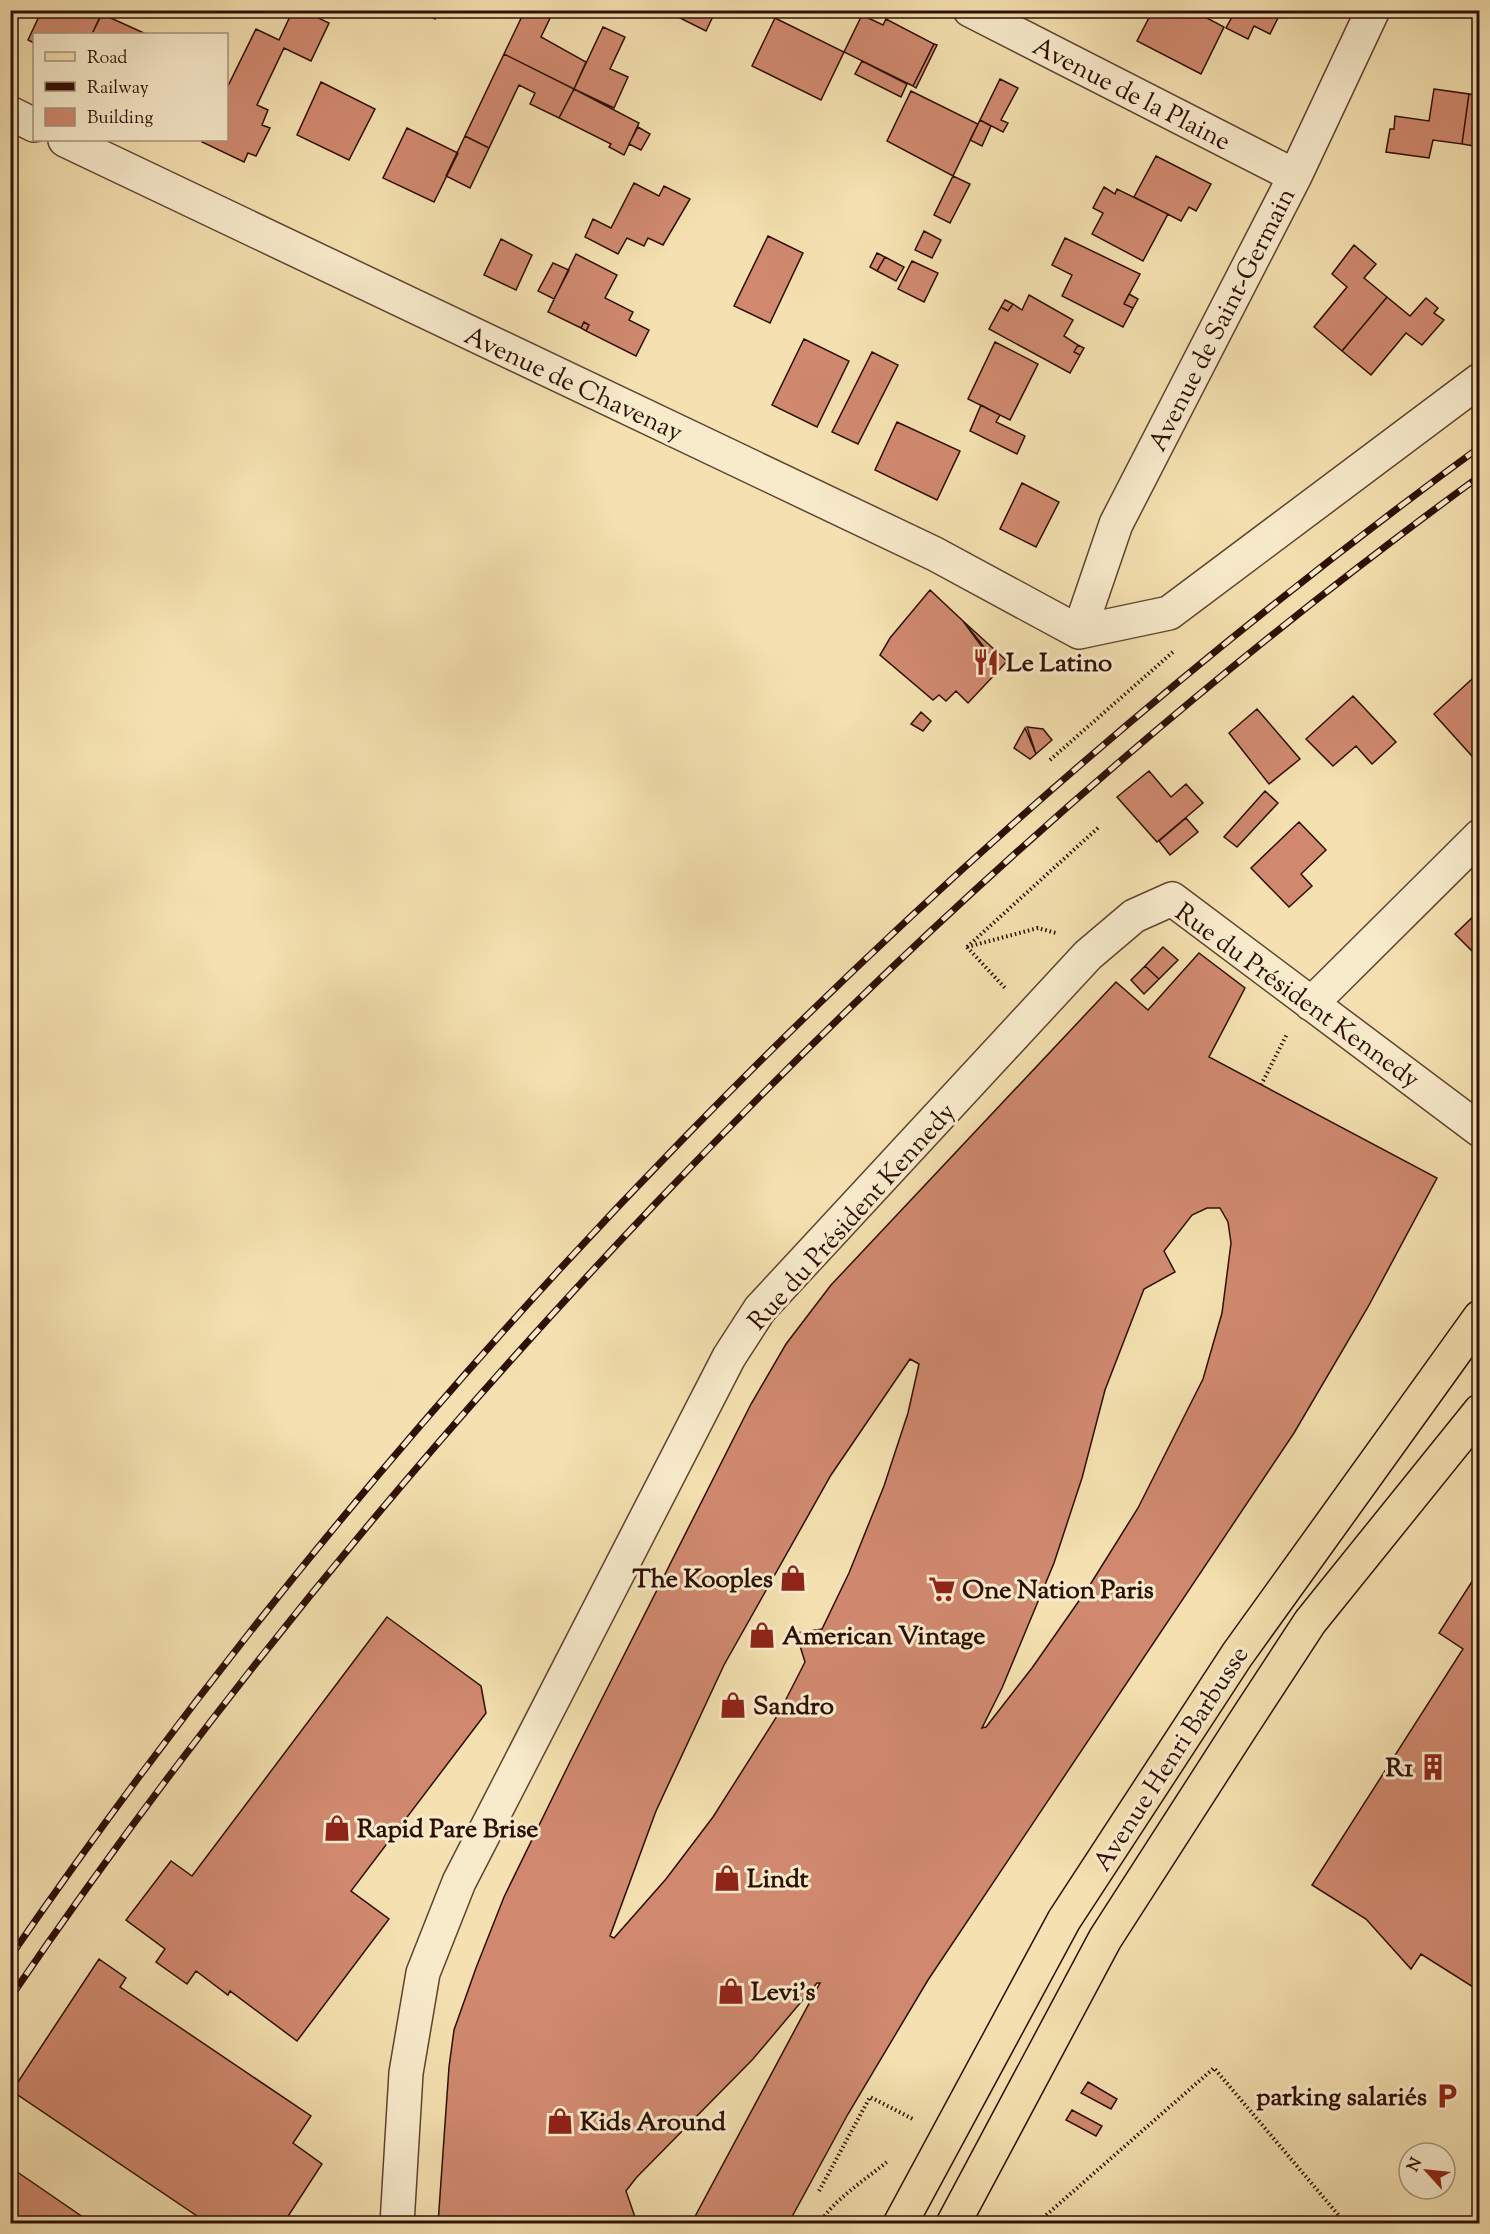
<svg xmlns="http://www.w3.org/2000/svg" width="1490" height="2234" font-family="'Sorts Mill Goudy',serif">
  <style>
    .building { fill: #d0896f; stroke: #2e0f04; stroke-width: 1.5; fill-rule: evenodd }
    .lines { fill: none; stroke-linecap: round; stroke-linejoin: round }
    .minor-casing { stroke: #60432f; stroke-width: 36 }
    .major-casing { stroke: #2e0f04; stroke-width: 36 }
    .path { stroke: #2e0f04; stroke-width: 4; stroke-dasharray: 1.5 3; stroke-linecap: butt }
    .minor { stroke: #f8ebcc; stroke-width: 33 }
    .major { stroke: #f4e0b0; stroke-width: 33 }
    .rail-casing { stroke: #2e0f04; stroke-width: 7 }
    .rail { stroke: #f8ebcc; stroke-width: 4.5; stroke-dasharray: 14; stroke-linecap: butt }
    .labels { text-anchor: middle; stroke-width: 6; stroke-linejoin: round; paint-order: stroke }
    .street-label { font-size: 26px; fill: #2e0f04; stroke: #f8ebcc }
    .poi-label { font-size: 26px; font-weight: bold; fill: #2e0f04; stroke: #f8ebcc; text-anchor: start }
  </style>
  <rect width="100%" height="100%" fill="#f4e0b0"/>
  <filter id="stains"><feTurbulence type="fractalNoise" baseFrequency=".00333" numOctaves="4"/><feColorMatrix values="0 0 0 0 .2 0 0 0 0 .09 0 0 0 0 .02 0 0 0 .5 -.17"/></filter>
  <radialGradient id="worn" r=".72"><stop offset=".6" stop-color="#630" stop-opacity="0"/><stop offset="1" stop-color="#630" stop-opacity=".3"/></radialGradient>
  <path class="building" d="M42,10H103L92,34H34V43L28,40Z
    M293,10H302L329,23L311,61L284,48L257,105L268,110L262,125L270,128L256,156L248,153L244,162L202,142L203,140H226V90L256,29L279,40Z
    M419,10H439L435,19Z
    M525,10H554L541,37L586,62L574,89L504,54Z
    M664,10H716L706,31Z
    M1153,10H1192L1224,27L1201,74L1137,41Z
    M1223,10H1282L1270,34L1254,26L1248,39L1226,28L1233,15Z
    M102,14L146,34H92Z
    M862,15L883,25L886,19L934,44L913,86L844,52Z
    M775,18L844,52L821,100L752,66Z
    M603,27L625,37L610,69L628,77L614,108L574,89Z
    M934,44L937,45L916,88L913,86Z
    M504,54L574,89L559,118L530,104L535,93L519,85L489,148L465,136Z
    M862,61L907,84L901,97L855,74Z
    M1000,79L1018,88L1001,120L1008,123L1003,132L980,120Z
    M321,82L375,109L349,160L297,135Z
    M574,89L639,123L624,155L609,147L611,144L559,118Z
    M1434,89L1469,94L1462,144L1433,140L1429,158L1386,152L1390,129H1394L1395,116L1429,121Z
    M911,91L978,124L953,176L887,141Z
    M1469,94L1480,96V147L1462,144Z
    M980,120L991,126L982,146L970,140Z
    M638,127L650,134L641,150L629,144Z
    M407,128L458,153L434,202L383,178Z
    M465,136L489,148L470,188L446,176Z
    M1156,156L1211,184L1196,211L1189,207L1181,221L1134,197Z
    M953,176L970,184L950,223L934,215Z
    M634,183L659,196L664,186L690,199L663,245L648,238L644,246L627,238L618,254L585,237L593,219L611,228Z
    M1104,187L1115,194L1117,189L1168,214L1143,261L1092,234L1103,213L1093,208Z
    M924,231L941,240L932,258L915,250Z
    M768,236L803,253L770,323L734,306Z
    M1065,238L1140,274L1124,304L1133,308L1123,327L1062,296L1072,275L1052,265Z
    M501,239L532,255L516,290L484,275Z
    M1354,245L1376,264L1364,278L1387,297L1342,351L1314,327L1347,287L1332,274Z
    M877,253L885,257L877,271L870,267Z
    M576,254L617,275L605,298L633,312L629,320L649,330L636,356L586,331L589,325L584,322L581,328L548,312Z
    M885,257L904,267L896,281L877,271Z
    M912,261L938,273L924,302L898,289Z
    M553,263L569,270L554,299L538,291Z
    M1129,294L1138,299L1133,308L1124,304Z
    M1029,295L1073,320L1064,336L1078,345L1074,352L1080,355L1070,373L989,329L1001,307L1008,311L1013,304L1022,310Z
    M1387,297L1410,316L1426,298L1438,308L1434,313L1444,320L1422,345L1406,333L1371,375L1342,351Z
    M1005,300L1013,304L1008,311L1001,307Z
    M584,322L589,325L586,331L581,328Z
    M804,339L849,361L817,427L772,405Z
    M995,342L1038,364L1010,420L968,399Z
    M1078,345L1084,348L1080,355L1074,352Z
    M872,352L898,365L858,444L832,432Z
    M981,405L1000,415L996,422L1025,436L1017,454L970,431Z
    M897,422L960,451L937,500L875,470Z
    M1022,483L1059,502L1036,547L1000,529Z
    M930,590L963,621L999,670L968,703L956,691L946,701L939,695L933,700L880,655L890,638Z
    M963,621L1007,661L999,670L988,652Z
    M1472,679L1480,687V765L1434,714Z
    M1353,696L1396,742L1372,764L1356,746L1333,766L1306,739Z
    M1257,709L1300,759L1269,784L1229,733Z
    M921,712L931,721L923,731L911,724Z
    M1027,727L1043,729L1052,740L1036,754Z
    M1025,728L1036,754L1030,759L1014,748Z
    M1149,771L1171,797L1186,784L1203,803L1157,842L1117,797Z
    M1265,791L1278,803L1237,847L1224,837Z
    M1186,818L1198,832L1170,855L1159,841Z
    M1299,822L1326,850L1301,874L1312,886L1289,907L1251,868Z
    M1480,910V959L1455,934Z
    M1163,947L1178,960L1159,979L1145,966Z
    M1199,953L1245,988L1209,1057L1437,1178L1368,1307L1294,1433L928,1980L848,2114L788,2224H691L820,1983H817L753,2059L636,2178L626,2191L636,2220L626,2224H438L449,2067L454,2030L476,1968L504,1897L570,1762L751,1404L786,1344L831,1285L1116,982L1148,1010ZM1207,1208H1220L1228,1222L1231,1243L1222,1313L1203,1379L1138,1508L1088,1588L1032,1668L986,1727L982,1728L1002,1688L1054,1563L1082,1478L1105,1390L1144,1289L1175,1272L1164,1251L1192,1215ZM910,1359L919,1364L908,1413L884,1486L849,1573L822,1629L796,1633L805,1662L779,1713L713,1817L666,1879L614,1938L610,1936L656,1811L724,1665L831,1475Z
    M1145,966L1159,979L1144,994L1131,980Z
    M1480,1569V1977L1473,1987L1421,1954L1411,1969L1366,1919L1312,1885L1463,1649L1439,1633Z
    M387,1617L481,1686L486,1713L351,1891L389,1919L297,2041L230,1991L228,1995L196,1971L187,1984L156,1962L165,1949L126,1920L171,1861L192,1876Z
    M99,1959L126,1978L120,1987L311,2116L293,2143L322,2164L283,2224H209L12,2091Z
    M1088,2082L1117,2099L1111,2109L1081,2093Z
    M1072,2110L1102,2126L1096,2136L1066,2120Z
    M10,2167L93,2224H10Z"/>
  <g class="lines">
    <defs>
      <path id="minor" d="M970,10L1295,176
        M10,113L34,125
        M65,140L935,554L1079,632
        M1079,632L1116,524L1295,176L1373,10
        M1079,632L1169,613L1480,380
        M1311,1004L1480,836
        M397,2224L406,2073L423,1973L459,1882L729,1357L760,1309L1088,955L1134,916L1172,899L1480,1130"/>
      <path id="major" d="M900,2224L1064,1920L1237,1655L1480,1317
        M953,2224L1105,1939L1242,1726L1310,1622L1480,1411"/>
    </defs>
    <use href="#minor" class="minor-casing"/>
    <use href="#major" class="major-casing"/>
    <path class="path" d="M1050,760L1173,652
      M967,947L1100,826
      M967,947L1038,928L1056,933
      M967,947L1005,988
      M1261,1085L1287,1034
      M819,2191L870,2097L913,2119
      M820,2224C830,2202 869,2177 888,2161
      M1036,2224L1214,2068L1346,2224"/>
    <use href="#minor" class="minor"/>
    <use href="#major" class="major"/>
    <defs>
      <path id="rail" d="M10,1957C410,1377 911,863 1480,447
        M10,1998C203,1715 420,1451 656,1203C909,938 1183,692 1480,476"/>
    </defs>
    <use href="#rail" class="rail-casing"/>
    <use href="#rail" class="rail"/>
  </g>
  <defs>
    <symbol id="restaurant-bare" viewBox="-9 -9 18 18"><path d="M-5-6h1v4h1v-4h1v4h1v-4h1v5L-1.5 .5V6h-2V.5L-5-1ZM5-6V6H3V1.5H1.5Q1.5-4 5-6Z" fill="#8f2418" stroke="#f8ebcc" stroke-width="2.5" paint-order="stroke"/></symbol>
    <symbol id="shop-bare" viewBox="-9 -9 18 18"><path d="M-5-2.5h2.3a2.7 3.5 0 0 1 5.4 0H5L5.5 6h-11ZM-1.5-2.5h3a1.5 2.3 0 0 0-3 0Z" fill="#8f2418" stroke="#f8ebcc" stroke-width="2.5" paint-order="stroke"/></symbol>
    <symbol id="supermarket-bare" viewBox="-9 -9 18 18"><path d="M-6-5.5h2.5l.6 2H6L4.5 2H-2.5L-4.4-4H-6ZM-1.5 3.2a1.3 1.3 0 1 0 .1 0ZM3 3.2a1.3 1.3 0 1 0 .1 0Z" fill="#8f2418" stroke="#f8ebcc" stroke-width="2.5" paint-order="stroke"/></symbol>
    <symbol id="building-bare" viewBox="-9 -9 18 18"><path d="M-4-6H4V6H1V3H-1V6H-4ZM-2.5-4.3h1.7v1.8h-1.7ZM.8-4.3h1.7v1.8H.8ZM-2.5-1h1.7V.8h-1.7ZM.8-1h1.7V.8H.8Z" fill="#8f2418" stroke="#f8ebcc" stroke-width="2.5" paint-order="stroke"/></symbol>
    <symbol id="parking-bare" viewBox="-9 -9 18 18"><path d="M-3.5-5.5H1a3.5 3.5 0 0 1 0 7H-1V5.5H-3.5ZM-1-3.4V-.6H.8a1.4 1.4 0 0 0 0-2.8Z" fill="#8f2418" stroke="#f8ebcc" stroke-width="2.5" paint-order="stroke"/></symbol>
  </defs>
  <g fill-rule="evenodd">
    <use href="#restaurant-bare" x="967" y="643" width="38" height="38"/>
    <use href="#shop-bare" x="774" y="1559" width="38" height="38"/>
    <use href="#supermarket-bare" x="923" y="1570" width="38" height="38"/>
    <use href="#shop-bare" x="743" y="1616" width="38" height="38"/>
    <use href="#shop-bare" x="714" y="1686" width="38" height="38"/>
    <use href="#building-bare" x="1414" y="1748" width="38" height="38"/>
    <use href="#shop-bare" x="318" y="1809" width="38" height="38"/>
    <use href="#shop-bare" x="708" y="1859" width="38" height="38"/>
    <use href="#shop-bare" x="712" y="1972" width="38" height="38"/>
    <use href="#parking-bare" x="1428" y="2077" width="38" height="38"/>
    <use href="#shop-bare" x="541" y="2102" width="38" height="38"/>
  </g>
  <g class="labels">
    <g class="street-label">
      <text transform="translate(1132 93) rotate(27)" y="9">Avenue de la Plaine</text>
      <text transform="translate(1221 319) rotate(-63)" y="9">Avenue de Saint-Germain</text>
      <text transform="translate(574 383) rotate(25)" y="9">Avenue de Chavenay</text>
      <text transform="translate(1298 995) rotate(36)" y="9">Rue du Président Kennedy</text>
      <text transform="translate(851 1216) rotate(-48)" y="9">Rue du Président Kennedy</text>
      <text transform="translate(1170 1758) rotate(-57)" y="9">Avenue Henri Barbusse</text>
    </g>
    <g class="poi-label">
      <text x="1006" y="671">Le Latino</text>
      <text x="773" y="1587" text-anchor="end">The Kooples</text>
      <text x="962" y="1598">One Nation Paris</text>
      <text x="782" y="1644">American Vintage</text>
      <text x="753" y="1714">Sandro</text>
      <text x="1413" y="1776" text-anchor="end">R1</text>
      <text x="357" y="1837">Rapid Pare Brise</text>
      <text x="747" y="1887">Lindt</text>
      <text x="751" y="2000">Levi's</text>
      <text x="1427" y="2105" text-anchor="end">parking salariés</text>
      <text x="580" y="2130">Kids Around</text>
    </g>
  </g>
  <rect width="1490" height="2234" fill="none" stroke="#f4e0b0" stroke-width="36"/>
  <rect x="12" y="12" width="1466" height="2210" fill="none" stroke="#2e0f04" stroke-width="3"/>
  <rect x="18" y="18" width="1454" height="2198" fill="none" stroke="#2e0f04" stroke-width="1.5"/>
  <rect x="33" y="33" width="195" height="108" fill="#f8ebcc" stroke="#a7937c" stroke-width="1.5"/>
  <rect x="45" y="52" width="30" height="9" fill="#f4e0b0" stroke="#a7937c" stroke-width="1.5"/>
  <text x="87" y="63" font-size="18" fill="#2e0f04">Road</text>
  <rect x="45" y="82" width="30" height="9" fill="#2e0f04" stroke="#a7937c" stroke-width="1.5"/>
  <text x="87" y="93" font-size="18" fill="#2e0f04">Railway</text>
  <rect x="45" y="108" width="30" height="18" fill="#d0896f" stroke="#a7937c" stroke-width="1.5"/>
  <text x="87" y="123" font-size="18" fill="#2e0f04">Building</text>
  <g transform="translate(1427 2171) rotate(297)"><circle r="28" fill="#f8ebcc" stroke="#a7937c" stroke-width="1.5"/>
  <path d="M0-4.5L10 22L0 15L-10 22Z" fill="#8f2418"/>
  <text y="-9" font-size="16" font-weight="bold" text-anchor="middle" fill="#2e0f04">N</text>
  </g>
  <rect width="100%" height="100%" filter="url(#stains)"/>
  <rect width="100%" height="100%" fill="url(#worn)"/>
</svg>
